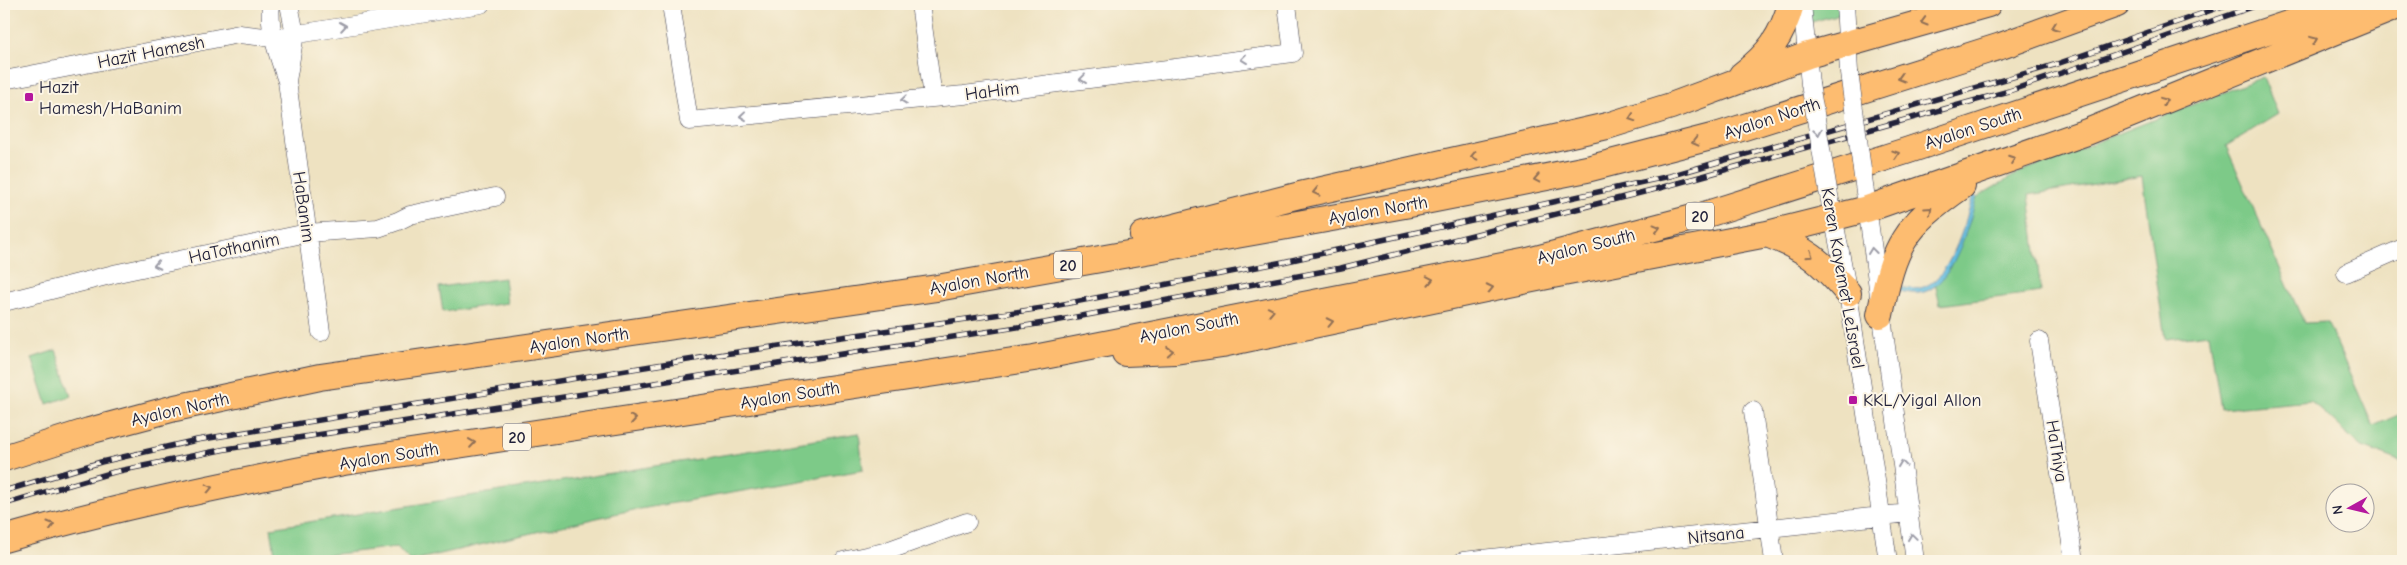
<svg xmlns="http://www.w3.org/2000/svg" width="2407" height="565" font-family="'Comic Neue',sans-serif">
  <style>
    .green { fill: #7dca88; stroke: #507662 }
    .water { fill: #65c0e3; stroke: #44718f }
    .lines { fill: none; stroke-linecap: round; stroke-linejoin: round }
    .minor-casing { stroke: #413f4f; stroke-width: 19 }
    .highway-casing { stroke: #413f4f; stroke-width: 28 }
    .minor { stroke: #fff; stroke-width: 18 }
    .highway { stroke: #fdbc70; stroke-width: 26 }
    .rail-casing { stroke: #22223b; stroke-width: 5.5 }
    .rail { stroke: #fcf5e5; stroke-width: 4; stroke-dasharray: 11; stroke-linecap: butt }
    .minor-bridge-casing { stroke: #413f4f; stroke-width: 19; stroke-linecap: butt }
    .minor-bridge { stroke: #fff; stroke-width: 18 }
    .oneway { stroke: #906f56 }
    .oneway2 { stroke: #9c9ca7 }
    .poi-dot { fill: #b5179e; stroke: #fcf5e5; stroke-width: 2 }
    .labels { text-anchor: middle; stroke-width: 4; stroke-linejoin: round; paint-order: stroke }
    .shield { fill: #fcf5e5; stroke: #63616e; stroke-width: 1 }
    .shield-label { font-size: 16px; font-weight: bold; fill: #22223b }
    .street-label { font-size: 18px; fill: #22223b; stroke: #fcf5e5 }
    .poi-label { font-size: 18px; fill: #22223b; stroke: #fcf5e5; text-anchor: start }
  </style>
  <rect width="100%" height="100%" fill="#fcf5e5"/>
  <filter id="ink" filterUnits="userSpaceOnUse"><feTurbulence type="fractalNoise" baseFrequency=".02" numOctaves="2"/><feDisplacementMap in="SourceGraphic" scale="10" xChannelSelector="R" yChannelSelector="G"/><feConvolveMatrix kernelMatrix="1 2 1 2 8 2 1 2 1" color-interpolation-filters="sRGB"/></filter>
  <filter id="wash" filterUnits="userSpaceOnUse"><feTurbulence type="fractalNoise" baseFrequency=".0096" numOctaves="4" result="noise"/><feDisplacementMap in="SourceGraphic" scale="20" xChannelSelector="R" yChannelSelector="G"/><feGaussianBlur stdDeviation="1.12" result="paint"/><feColorMatrix in="noise" values="0 0 0 0 0 0 0 0 0 0 0 0 0 0 0 0 0 1.4 0 .05"/><feComposite in="paint" operator="in"/></filter>
  <g filter="url(#wash)">
    <rect width="100%" height="100%" fill="#eee2c1"/>
    <path class="green" d="M1802,4H1845L1846,12L1805,24Z
      M2263,77L2278,114L2226,146L2304,323L2327,322L2373,426L2403,413V462L2360,446L2311,401L2221,409L2209,334L2165,339L2142,176L2029,195L2041,292L1940,305L1935,283L1950,269L1977,197L2020,172Z
      M504,278L507,303L443,312L439,287Z
      M56,350L71,396L47,404L32,358Z
      M859,433L863,470L623,512L410,561L397,547L276,561L271,528Z"/>
    <path class="water" d="M1973,195L1977,197C1968,225 1956,275 1929,290C1917,296 1906,292 1894,290L1895,286C1905,288 1916,291 1926,286C1952,274 1966,221 1973,195Z"/>
  </g>
  <g filter="url(#ink)">
    <g class="lines">
      <defs>
        <path id="minor" d="M271,4C268,30 279,57 287,81L321,332
          M671,4L689,121L964,95L1293,53L1287,4
          M920,4L933,97
          M1802,4L1810,84
          M1845,4L1849,72
          M4,80L239,34L274,38L481,4
          M287,81L295,34L289,4
          M1863,177L1915,561
          M1828,190L1848,293L1888,561
          M2346,273L2403,248
          M4,302L118,273L307,233L378,228L398,221L410,215L495,197
          M2039,341L2074,561
          M1753,411L1774,561
          M843,561L884,552L967,522
          M1463,561L1909,513"/>
        <path id="highway" d="M1742,75C1769,54 1782,37 1791,4
          M1767,234C1806,249 1820,260 1848,293
          M1143,235L1300,195L1607,126L1671,106L1808,55L1988,4
          M1880,315C1894,245 1903,227 1962,186
          M1125,353L1175,351L1222,344L1547,276L1767,234L1867,209L2087,132L2403,4
          M4,458L89,431L175,408L320,377L937,288L1410,204L1587,169L1719,135L2001,46L2117,4
          M4,539C116,507 229,483 344,462L1034,358L1528,261L1704,215L1906,151L2348,4"/>
      </defs>
      <use href="#minor" class="minor-casing"/>
      <use href="#highway" class="highway-casing"/>
      <use href="#minor" class="minor"/>
      <use href="#highway" class="highway"/>
      <defs>
        <path id="rail" d="M4,491L101,462L197,440L731,353L1043,308L1283,262L1670,176L2054,65L2229,4
          M4,504L114,472L226,449L1044,323L1341,268L1656,189L2009,91L2261,4"/>
      </defs>
      <use href="#rail" class="rail-casing"/>
      <use href="#rail" class="rail"/>
      <defs>
        <path id="minor-bridge" d="M1849,72L1863,177
          M1810,84L1828,190"/>
      </defs>
      <use href="#minor-bridge" class="minor-bridge-casing"/>
      <use href="#minor-bridge" class="minor-bridge"/>
    </g>
    <defs><path id="oneway-chevron" d="M-2-3.5L2.5 0L-2 3.5" fill="none" stroke-width="1.6" stroke-linecap="round" stroke-linejoin="round" transform="scale(1.25)"/></defs>
    <g class="oneway">
      <use href="#oneway-chevron" transform="translate(1924 22) rotate(164)"/>
      <use href="#oneway-chevron" transform="translate(2055 27) rotate(160)"/>
      <use href="#oneway-chevron" transform="translate(2314 40) rotate(-22)"/>
      <use href="#oneway-chevron" transform="translate(1901 78) rotate(163)"/>
      <use href="#oneway-chevron" transform="translate(2164 101) rotate(-22)"/>
      <use href="#oneway-chevron" transform="translate(1632 118) rotate(162)"/>
      <use href="#oneway-chevron" transform="translate(1695 142) rotate(166)"/>
      <use href="#oneway-chevron" transform="translate(1896 154) rotate(-18)"/>
      <use href="#oneway-chevron" transform="translate(1474 156) rotate(167)"/>
      <use href="#oneway-chevron" transform="translate(2012 159) rotate(-20)"/>
      <use href="#oneway-chevron" transform="translate(1537 179) rotate(169)"/>
      <use href="#oneway-chevron" transform="translate(1316 192) rotate(167)"/>
      <use href="#oneway-chevron" transform="translate(1929 210) rotate(-42)"/>
      <use href="#oneway-chevron" transform="translate(1657 228) rotate(-15)"/>
      <use href="#oneway-chevron" transform="translate(1810 255) rotate(35)"/>
      <use href="#oneway-chevron" transform="translate(1430 280) rotate(-11)"/>
      <use href="#oneway-chevron" transform="translate(1490 288) rotate(-12)"/>
      <use href="#oneway-chevron" transform="translate(1271 311) rotate(-11)"/>
      <use href="#oneway-chevron" transform="translate(1330 322) rotate(-12)"/>
      <use href="#oneway-chevron" transform="translate(1170 351) rotate(-4)"/>
      <use href="#oneway-chevron" transform="translate(633 419) rotate(-9)"/>
      <use href="#oneway-chevron" transform="translate(472 443) rotate(-8)"/>
      <use href="#oneway-chevron" transform="translate(209 488) rotate(-12)"/>
      <use href="#oneway-chevron" transform="translate(51 525) rotate(-16)"/>
    </g>
    <g class="oneway2">
      <use href="#oneway-chevron" transform="translate(343 26) rotate(-9)"/>
      <use href="#oneway-chevron" transform="translate(1244 59) rotate(173)"/>
      <use href="#oneway-chevron" transform="translate(1083 79) rotate(173)"/>
      <use href="#oneway-chevron" transform="translate(904 100) rotate(174)"/>
      <use href="#oneway-chevron" transform="translate(743 116) rotate(174)"/>
      <use href="#oneway-chevron" transform="translate(1818 132) rotate(80)"/>
      <use href="#oneway-chevron" transform="translate(1872 251) rotate(-97)"/>
      <use href="#oneway-chevron" transform="translate(157 265) rotate(168)"/>
      <use href="#oneway-chevron" transform="translate(1902 464) rotate(-98)"/>
      <use href="#oneway-chevron" transform="translate(1912 537) rotate(-98)"/>
    </g>
  </g>
  <g class="poi-dot">
    <rect x="24" y="92" width="10" height="10" rx="2.5"/>
    <rect x="1848" y="395" width="10" height="10" rx="2.5"/>
  </g>
  <g class="labels">
    <g class="shield">
      <rect x="1686" y="202.5" width="28" height="27" rx="4"/>
      <rect x="1054" y="251.5" width="28" height="27" rx="4"/>
      <rect x="503" y="423.5" width="28" height="27" rx="4"/>
    </g>
    <g class="shield-label">
      <text x="1700" y="222">20</text>
      <text x="1068" y="271">20</text>
      <text x="517" y="443">20</text>
    </g>
    <g class="street-label">
      <text transform="translate(151 52) rotate(-11)" y="6">Hazit Hamesh</text>
      <text transform="translate(992 91) rotate(-7)" y="6">HaHim</text>
      <text transform="translate(1772 118) rotate(-18)" y="6">Ayalon North</text>
      <text transform="translate(1973 128) rotate(-18)" y="6">Ayalon South</text>
      <text transform="translate(304 207) rotate(82)" y="6">HaBanim</text>
      <text transform="translate(1378 210) rotate(-10)" y="6">Ayalon North</text>
      <text transform="translate(1586 246) rotate(-14)" y="6">Ayalon South</text>
      <text transform="translate(234 248) rotate(-12)" y="6">HaTothanim</text>
      <text transform="translate(1843 278) rotate(80)" y="6">Keren Kayemet LeIsrael</text>
      <text transform="translate(979 280) rotate(-10)" y="6">Ayalon North</text>
      <text transform="translate(1189 327) rotate(-11)" y="6">Ayalon South</text>
      <text transform="translate(579 340) rotate(-8)" y="6">Ayalon North</text>
      <text transform="translate(790 395) rotate(-9)" y="6">Ayalon South</text>
      <text transform="translate(180 409) rotate(-13)" y="6">Ayalon North</text>
      <text transform="translate(2057 451) rotate(81)" y="6">HaThiya</text>
      <text transform="translate(389 456) rotate(-9)" y="6">Ayalon South</text>
      <text transform="translate(1716 535) rotate(-6)" y="6">Nitsana</text>
    </g>
    <g class="poi-label">
      <text x="39" y="93">Hazit<tspan x="39" dy="21">Hamesh/HaBanim</tspan></text>
      <text x="1863" y="406">KKL/Yigal Allon</text>
    </g>
  </g>
  <rect width="2407" height="565" fill="none" stroke="#fcf5e5" stroke-width="20"/>
  <g transform="translate(2350 508) rotate(262)"><circle r="24" fill="#fcf5e5" stroke="#a5a1a1"/>
  <path d="M0-4L9 19L0 12L-9 19Z" fill="#b5179e"/>
  <text y="-8" font-size="14" font-weight="bold" text-anchor="middle" fill="#22223b">N</text>
  </g>
</svg>
